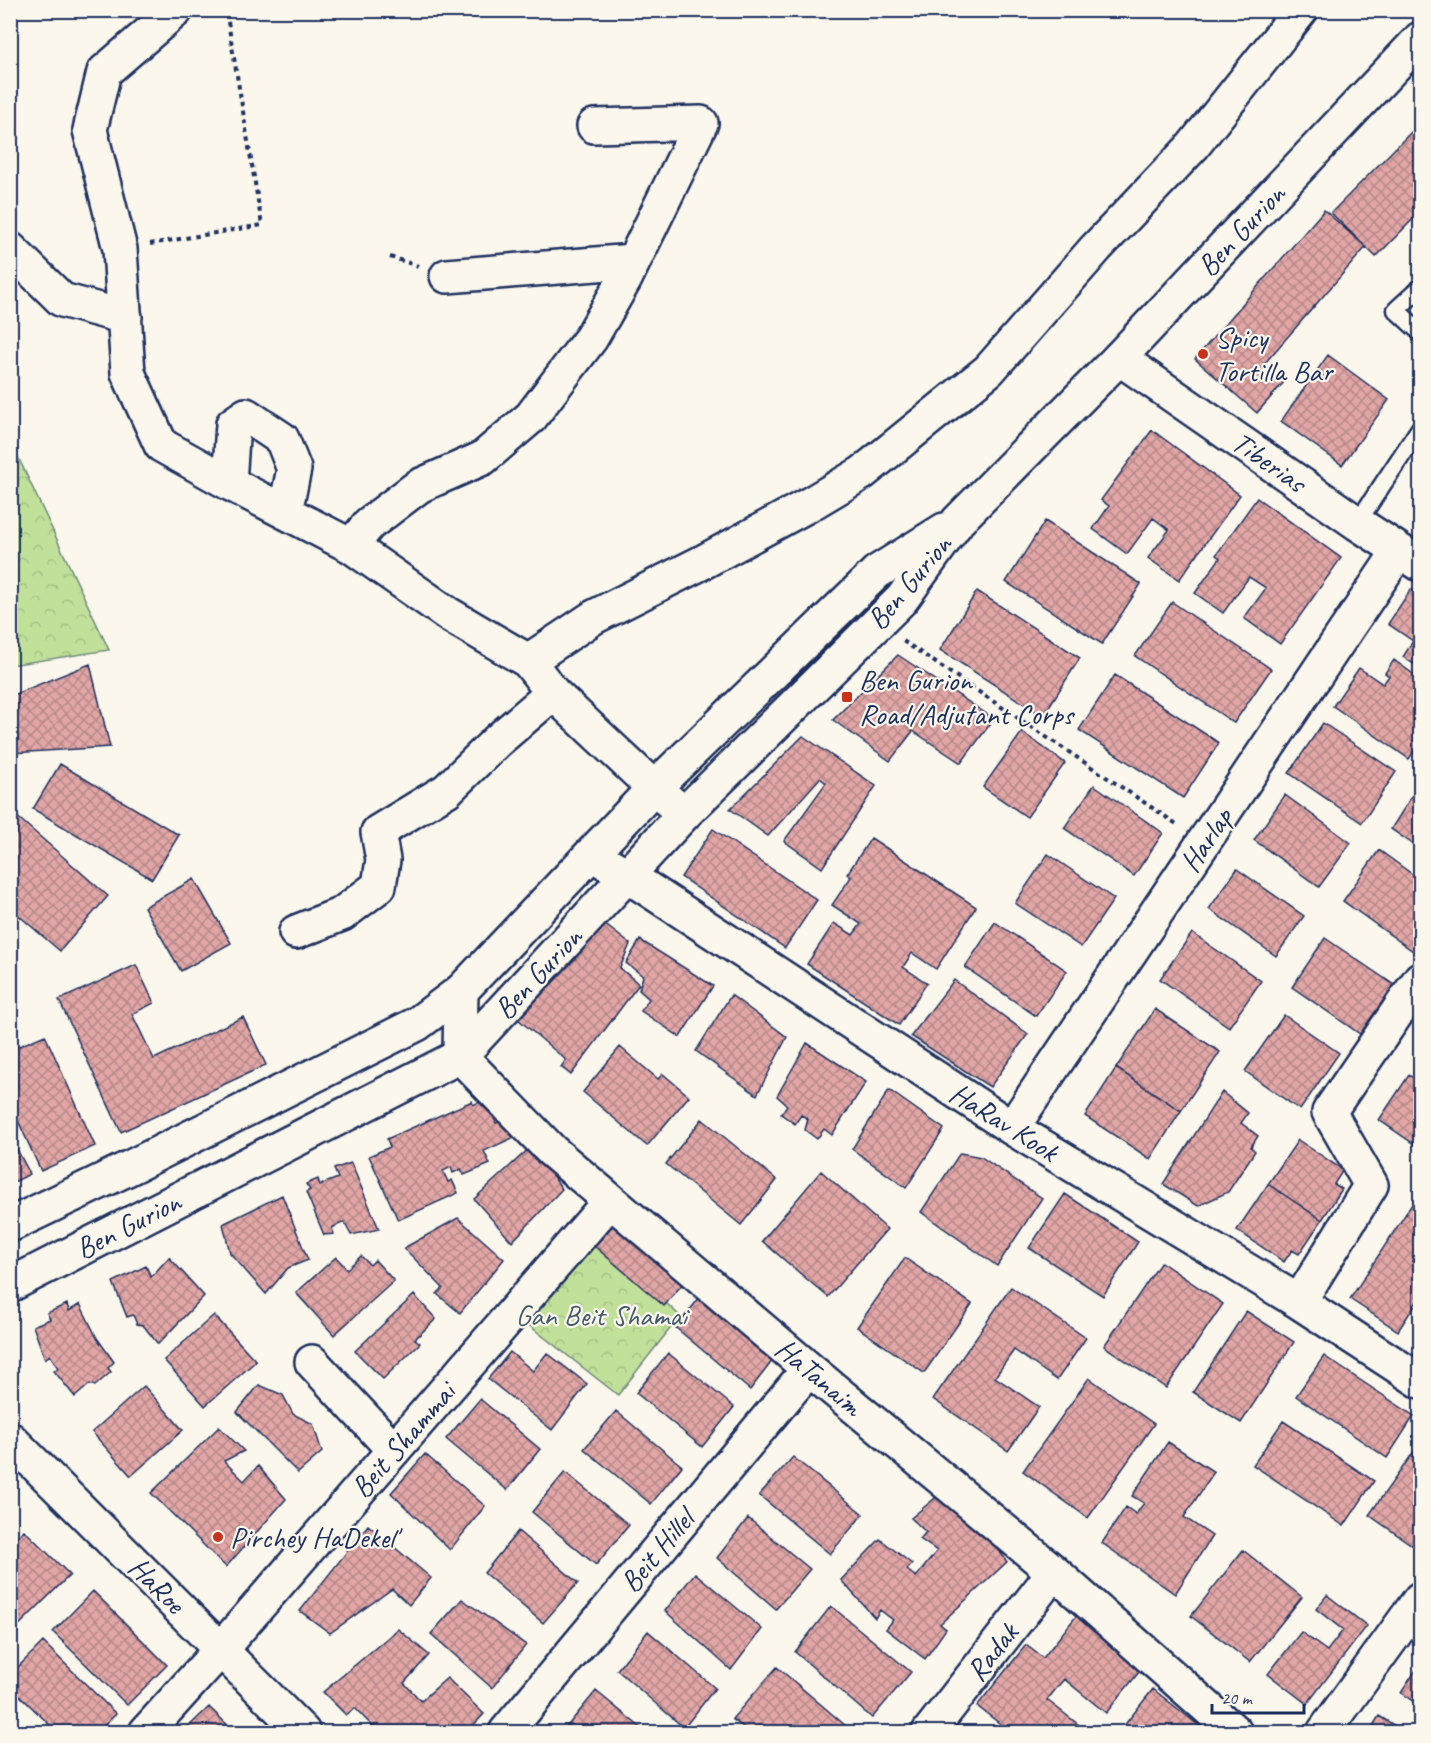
<svg xmlns="http://www.w3.org/2000/svg" width="1431" height="1743" font-family="Caveat,sans-serif">
  <style>
    .forest { fill: url(#forest-crowns); stroke: #6e887c; stroke-width: 1.5 }
    .building { fill: url(#building-cross-hatch); stroke: #1b2f5e; stroke-width: 1.5 }
    .lines { fill: none; stroke-linecap: round; stroke-linejoin: round }
    .service-casing { stroke: #1b2f5e; stroke-width: 21 }
    .minor-casing { stroke: #1b2f5e; stroke-width: 38 }
    .tertiary-casing { stroke: #1b2f5e; stroke-width: 38 }
    .secondary-casing { stroke: #1b2f5e; stroke-width: 38 }
    .path { stroke: #1b2f5e; stroke-width: 4; stroke-dasharray: 4.5 4.5; stroke-linecap: butt }
    .service { stroke: #fbf7ec; stroke-width: 16 }
    .minor { stroke: #fbf7ec; stroke-width: 33 }
    .tertiary { stroke: #fbf7ec; stroke-width: 33 }
    .secondary { stroke: #fbf7ec; stroke-width: 33 }
    .poi-dot { fill: #c8321e; stroke: #fbf7ec; stroke-width: 2 }
    .labels { text-anchor: middle; stroke-width: 4.5; stroke-linejoin: round; paint-order: stroke }
    .street-label { font-size: 30px; fill: #1b2f5e; stroke: #fbf7ec }
    .poi-label { font-size: 30px; fill: #1b2f5e; stroke: #fbf7ec; text-anchor: start }
    .park-label { font-size: 30px; fill: #445b6d; stroke: #fbf7ec }
  </style>
  <defs>
    <pattern id="forest-crowns" width="20" height="18" patternUnits="userSpaceOnUse" patternTransform="scale(1.5)"><rect width="20" height="18" fill="#c1e099"/><path d="M2 6a3 3 0 1 1 6 0M12 15a3 3 0 1 1 6 0" fill="none" stroke="#a5c086"/></pattern>
    <pattern id="building-cross-hatch" width="8" height="8" patternUnits="userSpaceOnUse" patternTransform="scale(1.5)"><rect width="8" height="8" fill="#e1a6a5"/><path d="M0 0l8 8M0 8l8-8" fill="none" stroke="#b6888a"/></pattern>
  </defs>
  <rect width="100%" height="100%" fill="#fbf7ec"/>
  <filter id="ink" filterUnits="userSpaceOnUse"><feTurbulence type="fractalNoise" baseFrequency=".0167" numOctaves="2"/><feDisplacementMap in="SourceGraphic" scale="12" xChannelSelector="R" yChannelSelector="G"/><feConvolveMatrix kernelMatrix="1 2 1 2 8 2 1 2 1" color-interpolation-filters="sRGB"/></filter>
  <g filter="url(#ink)">
    <path class="forest" d="M10,442H11L109,650L11,665Z
      M590,1232L680,1316L618,1395L521,1319Z"/>
    <path class="building" d="M1420,123V212L1376,257L1331,213Z
      M1324,210L1366,247L1264,364L1284,382L1257,413L1195,359Z
      M1328,355L1389,400L1342,465L1281,421Z
      M1152,430L1240,495L1179,580L1148,558L1169,530L1153,518L1127,554L1093,529L1109,506L1101,500Z
      M1257,498L1341,558L1280,644L1244,618L1266,588L1249,577L1223,613L1195,593L1220,558L1216,555Z
      M1045,521L1141,584L1102,644L1006,582Z
      M1411,589L1420,595V668L1403,657L1413,641L1388,624Z
      M977,591L1080,658L1043,716L940,650Z
      M1172,602L1271,669L1234,723L1135,656Z
      M898,655L994,719L961,763L913,731L890,761L833,720Z
      M1394,660L1420,679V742L1409,759L1333,706L1359,668L1383,684L1389,676L1385,673Z
      M90,664L110,747L12,753L10,696Z
      M1115,675L1219,743L1183,798L1079,730Z
      M1323,723L1396,772L1362,823L1289,773Z
      M1022,732L1065,763L1027,817L983,787Z
      M803,736L876,786L822,868L784,841L826,783L820,778L768,836L730,809Z
      M60,764L179,835L152,879L33,809Z
      M1420,783V849L1391,829Z
      M1094,785L1163,833L1134,876L1064,828Z
      M1285,795L1351,843L1319,887L1254,840Z
      M14,814L108,896L60,951L10,908V819Z
      M713,829L817,900L785,948L681,877Z
      M871,838L976,907L936,969L912,953L903,967L927,983L899,1025L807,964L834,923L853,935L861,924L832,905L851,877L847,874Z
      M1379,850L1420,880V956L1343,901Z
      M1048,854L1114,899L1081,947L1015,903Z
      M1237,869L1304,916L1276,956L1209,909Z
      M194,879L231,943L181,971L144,907Z
      M995,922L1067,971L1036,1016L965,967Z
      M603,923L630,944L620,968L639,984L571,1075L561,1067L566,1060L512,1014Z
      M1192,933L1261,981L1229,1027L1160,979Z
      M1325,938L1394,985L1360,1034L1292,987Z
      M640,940L713,986L680,1037L641,1011L649,999L639,990L643,976L626,963Z
      M136,965L154,1003L132,1014L154,1059L243,1017L266,1065L121,1132L59,1000Z
      M954,980L1028,1034L990,1087L911,1036Z
      M731,995L787,1037L757,1095L696,1051Z
      M1155,1009L1220,1052L1181,1111L1116,1068Z
      M1284,1015L1339,1053L1300,1110L1245,1071Z
      M45,1035L95,1146L41,1171L10,1103V1050Z
      M807,1043L866,1082L832,1135L824,1129L817,1139L805,1130L808,1119L801,1115L795,1124L781,1114L787,1105L777,1096Z
      M620,1047L658,1079L663,1074L689,1096L647,1146L583,1092Z
      M1116,1068L1181,1111L1150,1159L1085,1116Z
      M1409,1075L1420,1083V1148L1379,1120Z
      M889,1090L944,1129L906,1188L852,1149Z
      M1222,1092L1248,1113L1241,1123L1258,1136L1251,1147L1255,1151L1228,1192L1198,1206L1163,1184Z
      M486,1099L496,1123L508,1118L517,1136L484,1151L490,1164L464,1175L461,1169L453,1173L451,1167L443,1171L448,1182L452,1180L458,1193L398,1220L369,1156L390,1147L387,1139L472,1101L473,1105Z
      M702,1119L777,1180L741,1225L666,1164Z
      M10,1136L30,1174L10,1184Z
      M1298,1140L1343,1170L1334,1184L1342,1189L1322,1220L1268,1184Z
      M532,1146L562,1189L512,1242L474,1199Z
      M960,1153L981,1157L1042,1198L997,1266L921,1212Z
      M351,1163L379,1229L351,1235L344,1222L332,1228L334,1234L324,1235L306,1192L310,1190L306,1184L318,1179L320,1185L338,1178L334,1169Z
      M821,1171L887,1229L828,1297L762,1241Z
      M1268,1184L1322,1220L1299,1254L1292,1250L1284,1262L1237,1230Z
      M1065,1194L1138,1242L1103,1296L1029,1248Z
      M282,1195L308,1260L288,1268L266,1294L230,1253L223,1224Z
      M1414,1201L1420,1205V1297L1398,1331L1350,1299Z
      M618,1213L690,1275L664,1306L593,1245Z
      M458,1218L504,1259L460,1313L437,1294L443,1288L404,1248Z
      M361,1256L370,1265L375,1260L394,1281L334,1335L296,1293L336,1257L347,1269Z
      M169,1257L204,1296L158,1344L143,1325L137,1324L133,1315L127,1317L113,1282L146,1266L151,1277Z
      M905,1258L972,1304L924,1373L857,1327Z
      M1161,1262L1223,1304L1166,1388L1104,1346Z
      M1011,1287L1086,1338L1057,1380L1014,1350L995,1377L1039,1407L1008,1451L933,1399Z
      M706,1289L779,1352L750,1390L676,1328Z
      M414,1295L436,1319L415,1339L420,1343L383,1379L355,1351Z
      M67,1304L69,1311L80,1304L97,1338L114,1362L108,1368L111,1372L95,1386L90,1384L75,1397L54,1371L58,1368L50,1355L45,1359L33,1326L50,1319L47,1313Z
      M1246,1311L1294,1342L1241,1423L1193,1392Z
      M214,1315L256,1361L205,1406L164,1360Z
      M510,1352L533,1371L547,1353L587,1384L552,1430L488,1379Z
      M668,1353L734,1407L702,1447L636,1393Z
      M1324,1356L1414,1416L1387,1458L1296,1396Z
      M1089,1378L1154,1424L1088,1518L1023,1471Z
      M259,1385L283,1395L293,1414L313,1424L322,1452L298,1473L237,1412Z
      M144,1386L183,1430L131,1476L92,1432Z
      M480,1399L540,1449L507,1490L446,1439Z
      M616,1411L682,1466L651,1504L584,1449Z
      M1283,1421L1374,1481L1344,1526L1253,1465Z
      M219,1427L244,1451L224,1461L244,1481L258,1466L286,1499L226,1567L151,1493Z
      M1168,1442L1214,1472L1184,1517L1212,1536L1175,1594L1102,1543L1126,1507L1136,1514L1144,1503L1132,1496Z
      M1420,1443V1548L1419,1550L1369,1515Z
      M425,1454L485,1506L450,1550L391,1493Z
      M793,1457L863,1514L830,1554L759,1495Z
      M565,1472L629,1525L596,1565L532,1512Z
      M945,1490L974,1513L1007,1562L940,1624L946,1629L925,1659L886,1629L893,1620L880,1610L875,1618L841,1580L880,1539L912,1564L907,1570L916,1577L937,1551L920,1539L926,1532L911,1518Z
      M748,1518L810,1569L776,1609L717,1558Z
      M368,1525L431,1578L409,1605L392,1589L330,1633L300,1611Z
      M24,1530L70,1575L10,1634V1544Z
      M518,1531L578,1583L543,1623L484,1573Z
      M1243,1550L1302,1597L1250,1662L1191,1616Z
      M695,1573L762,1629L731,1670L665,1611Z
      M93,1591L167,1665L127,1705L53,1632Z
      M1327,1595L1367,1626L1307,1704L1268,1674L1301,1632L1327,1651L1343,1630L1316,1609Z
      M462,1599L526,1645L492,1688L431,1634Z
      M831,1606L911,1672L872,1718L795,1652Z
      M1077,1615L1143,1667L1106,1713L1064,1679L1047,1700L1088,1732H1011L977,1706L1026,1645L1043,1658Z
      M398,1629L429,1655L404,1683L421,1701L447,1678L484,1714L467,1732H378L355,1708L346,1715L323,1692Z
      M648,1631L715,1688L684,1728L617,1670Z
      M43,1642L116,1714L97,1732H57L10,1686V1675Z
      M1420,1664V1706L1401,1693Z
      M777,1667L853,1732H750L732,1719Z
      M1153,1689L1207,1732H1119Z
      M596,1691L646,1732H568L564,1730Z
      M209,1707L235,1732H183Z
      M1379,1716L1405,1732H1369Z"/>
    <g class="lines">
      <defs>
        <path id="service" d="M1420,288L1396,310L1420,332
          M1357,523L1420,428"/>
        <path id="minor" d="M176,10L104,72L90,130L120,249L128,373L161,445L229,483L351,546L448,614L528,661L553,693L654,788L684,814
          M10,249L62,300L125,317
          M447,276L633,261
          M1119,358L1357,523L1420,564
          M229,483L233,424L246,415L282,439L294,469L285,512
          M351,546L369,524L419,486L483,458L531,417L591,338L625,279L701,123L594,126
          M528,661L594,617L703,562L810,504L862,473L989,370L1096,248L1193,146L1301,10
          M592,854L628,876L1012,1128L1299,1302L1420,1381
          M296,932L342,914L379,886L383,860L378,832L447,790L497,741L553,693
          M461,991L460,1056L552,1151L809,1369L1054,1572L1235,1732
          M1012,1128L1399,551
          M1299,1302L1371,1185L1329,1112L1420,979
          M312,1362L394,1450
          M146,1732L221,1649L610,1201
          M506,1732L809,1369
          M929,1732L1054,1572
          M1324,1732L1420,1599"/>
        <path id="tertiary" d="M10,1439L303,1732"/>
        <path id="secondary" d="M10,1225L133,1166L417,1024L461,991L654,788L877,572L944,530
          M10,1285L460,1056L684,814L902,599L958,521L1119,358L1420,39"/>
      </defs>
      <use href="#service" class="service-casing"/>
      <use href="#minor" class="minor-casing"/>
      <use href="#tertiary" class="tertiary-casing"/>
      <use href="#secondary" class="secondary-casing"/>
      <path class="path" d="M150,244L262,225L226,10
        M390,257L418,266
        M903,641L1178,825"/>
      <use href="#service" class="service"/>
      <use href="#minor" class="minor"/>
      <use href="#tertiary" class="tertiary"/>
      <use href="#secondary" class="secondary"/>
    </g>
  </g>
  <g class="poi-dot">
    <circle cx="1203" cy="354" r="6"/>
    <rect x="841" y="691" width="12" height="12" rx="3"/>
    <circle cx="218" cy="1537" r="6"/>
  </g>
  <g class="labels">
    <g class="street-label">
      <text transform="translate(1241 230) rotate(-47)" y="10">Ben Gurion</text>
      <text transform="translate(1269 462) rotate(35)" y="10">Tiberias</text>
      <text transform="translate(909 582) rotate(-50)" y="10">Ben Gurion</text>
      <text transform="translate(1206 840) rotate(-56)" y="10">Harlap</text>
      <text transform="translate(538 973) rotate(-47)" y="10">Ben Gurion</text>
      <text transform="translate(1004 1122) rotate(32)" y="10">HaRav Kook</text>
      <text transform="translate(128 1225) rotate(-27)" y="10">Ben Gurion</text>
      <text transform="translate(819 1377) rotate(40)" y="10">HaTanaim</text>
      <text transform="translate(403 1440) rotate(-49)" y="10">Beit Shammai</text>
      <text transform="translate(657 1551) rotate(-50)" y="10">Beit Hillel</text>
      <text transform="translate(157 1585) rotate(45)" y="10">HaRoe</text>
      <text transform="translate(992 1652) rotate(-52)" y="10">Radak</text>
    </g>
    <g class="poi-label">
      <text x="1215" y="347">Spicy<tspan x="1215" dy="34">Tortilla Bar</tspan></text>
      <text x="859" y="690">Ben Gurion<tspan x="859" dy="34">Road/Adjutant Corps</tspan></text>
      <text x="230" y="1547">Pirchey HaDekel'</text>
    </g>
    <g class="park-label">
      <text x="601" y="1325">Gan Beit Shamai</text>
    </g>
  </g>
  <rect width="1431" height="1743" fill="none" stroke="#fbf7ec" stroke-width="36"/>
  <rect x="18" y="18" width="1395" height="1707" fill="none" stroke="#1b2f5e" stroke-width="2" filter="url(#ink)"/>
  <path d="M1212 1704v9h92v-9" fill="none" stroke="#1b2f5e" stroke-width="3"/>
  <text x="1221" y="1704" font-size="18" fill="#1b2f5e" stroke="#fbf7ec" stroke-width="4.5" paint-order="stroke">20 m</text>
</svg>
